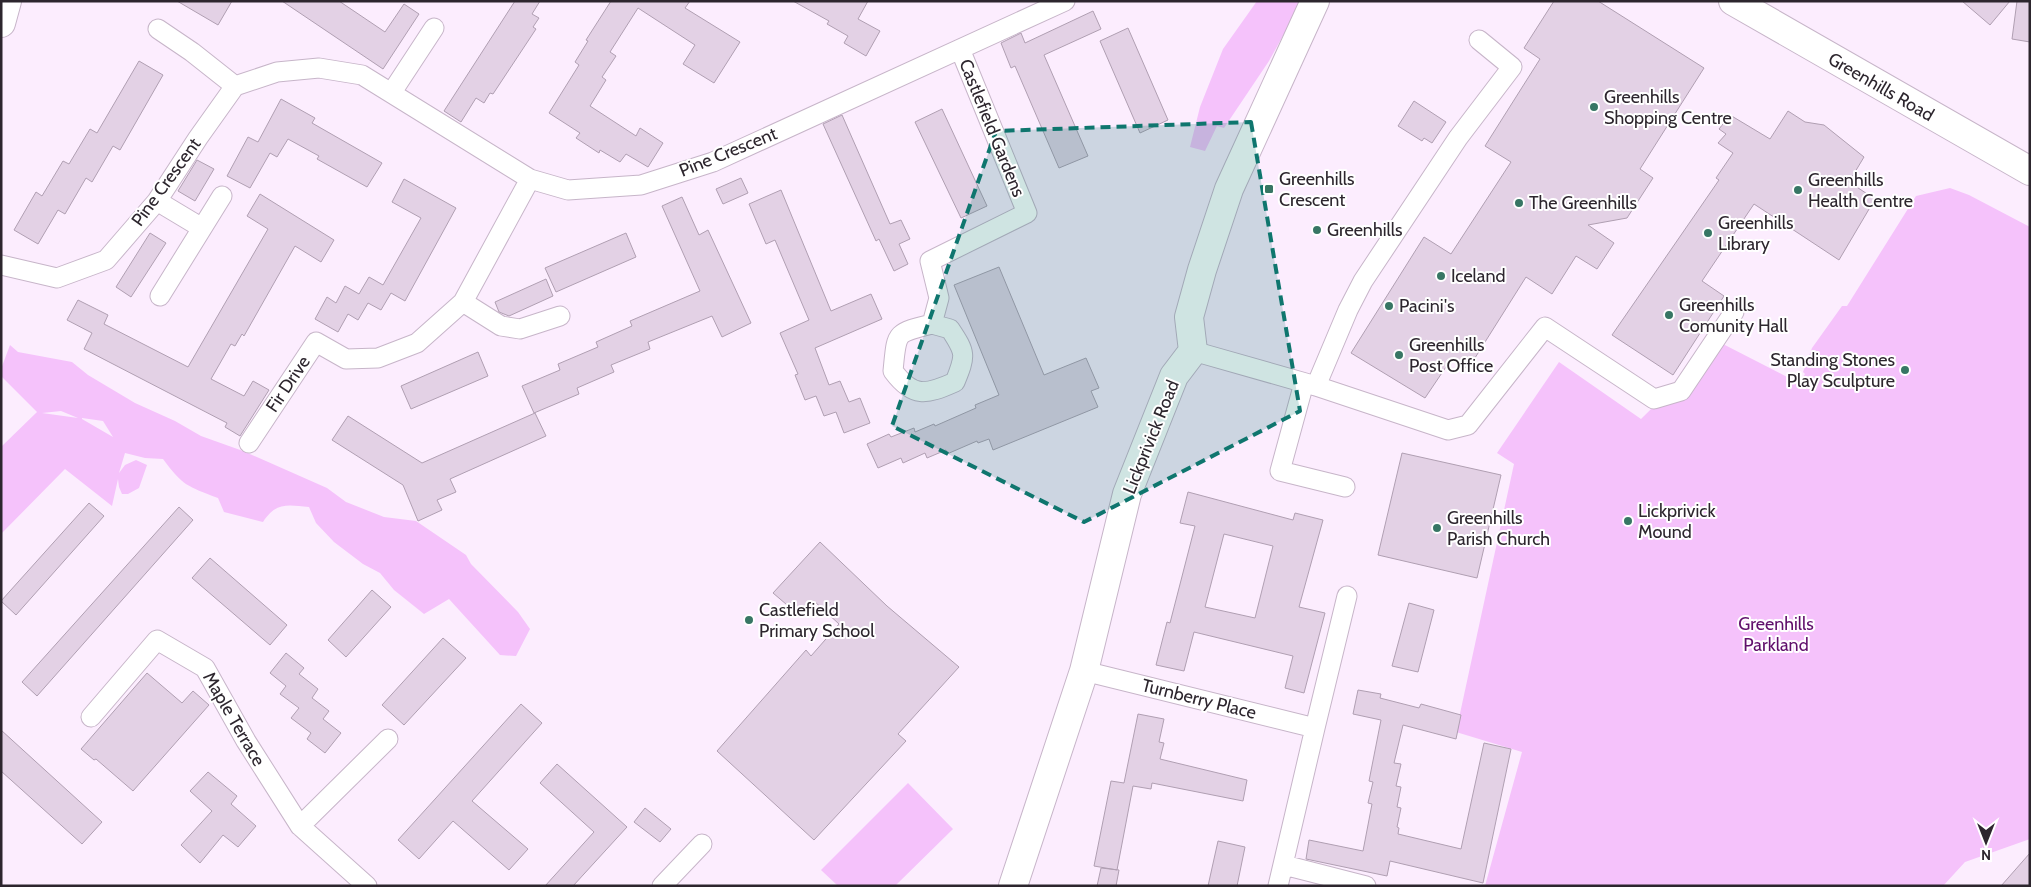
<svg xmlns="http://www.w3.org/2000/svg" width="2031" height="887" font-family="Cabin,sans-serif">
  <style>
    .green { fill: #f5c2fb; fill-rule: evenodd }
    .building { fill: #e3d1e5; stroke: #b09fb2; fill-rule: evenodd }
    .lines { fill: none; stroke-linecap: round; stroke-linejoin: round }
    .street-casing { stroke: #c7b5c9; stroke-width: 21 }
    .secondary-casing { stroke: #c7b5c9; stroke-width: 30 }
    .street { stroke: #fff; stroke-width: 19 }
    .secondary { stroke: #fff; stroke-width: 28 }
    .marked { fill: #0f766e; fill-opacity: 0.2; stroke: #0f766e; stroke-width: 4; stroke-dasharray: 10 6; stroke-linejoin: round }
    .poi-dot { fill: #377664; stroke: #fff; stroke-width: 2 }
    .labels { text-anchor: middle; stroke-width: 4; stroke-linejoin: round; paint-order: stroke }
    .street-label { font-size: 18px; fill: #2d262e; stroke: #fff }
    .poi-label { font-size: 18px; fill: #2d262e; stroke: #fff; text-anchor: start }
    .park-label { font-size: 18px; fill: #600f6b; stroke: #fff }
  </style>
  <rect width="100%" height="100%" fill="#fcedfe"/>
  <path class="green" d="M1257,1H1302L1269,61L1224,128L1217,126L1205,151L1190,147L1200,107L1223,49Z
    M1950,188L1969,195L2030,227V839L1965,862L1943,886H1485L1522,752L1456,732L1514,464L1497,453L1559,362L1641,419L1719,342L1799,383L1805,374L1803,372L1812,348L1842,306H1847L1916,196Z
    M10,345L18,352L72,362L88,375L135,403L175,421L201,436L243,451L327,488L346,502L384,517L416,521L466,555L471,564L518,612L530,629L516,656L500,655L449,599L424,614L394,590L380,573L363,564L334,542L316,523L309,507C287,505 276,502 263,522L224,512L218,498C187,486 183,486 163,459L145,458L125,453L119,473L125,465L136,460L147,465L139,488L128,494H122L119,487L118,479L112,506L65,469L1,534V447L37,412L1,376V369ZM61,411L78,418L42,413ZM82,418L103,421L113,437L82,419Z
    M908,783L953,829L895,886H838L821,870Z"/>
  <path class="building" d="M177,1H232L218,25Z
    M282,1H339L385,32L404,4L419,14L383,69Z
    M515,1H540L532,14L539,18L533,27L536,29L493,94L490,93L484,103L476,98L461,122L444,111Z
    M611,1H690L685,8L740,42L714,83L683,64L695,45L638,8L610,52L616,56L602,77L606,80L590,106L636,136L640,128L663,143L648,167L626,154L620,162L600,150L599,153L576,138L580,133L549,113L579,65L575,62L588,41L586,40Z
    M793,1H868L858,19L880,31L866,56L844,43L848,36L827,24L829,21Z
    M1554,1H1598L1704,68L1640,169L1653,178L1627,218L1588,225L1614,243L1597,269L1576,256L1552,294L1526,277L1468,369L1452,358L1425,398L1351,353L1424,237L1451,254L1511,162L1485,146L1540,59L1524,48Z
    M1962,1H2010L1990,25Z
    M2017,1H2030V42L2012,39Z
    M1093,11L1101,29L1044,55L1088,156L1059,168L1015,66L1011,68L1001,43L1021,33L1025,43Z
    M1128,28L1168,120L1140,133L1100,41Z
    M139,61L163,75L120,150L113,146L92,182L86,178L65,214L58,210L38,244L14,230L36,192L42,196L63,161L69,164L90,129L97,133Z
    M281,99L315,118L312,123L382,163L367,187L317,159L319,156L288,139L277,157L270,153L250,188L227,176L248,137L258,142Z
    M1414,101L1446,122L1432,143L1424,138L1422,141L1398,126Z
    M942,109L987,206L961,218L915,122Z
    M1788,111L1805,122L1824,125L1864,157L1849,182L1875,199L1839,260L1754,204L1702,281L1724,296L1673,375L1612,335L1719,180L1716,178L1733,153L1718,143L1726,134L1719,129L1730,115L1770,139Z
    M842,115L890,224L901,220L910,239L899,244L908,264L894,271L879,239L876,241L823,124Z
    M197,160L214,169L195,201L178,191Z
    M741,178L748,193L723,204L716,189Z
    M404,179L456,208L405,301L391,293L381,310L368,303L358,320L348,314L338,332L315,319L327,297L336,303L345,286L359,294L369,277L383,285L421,218L392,202Z
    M781,190L831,311L871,294L882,319L815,348L829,385L840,381L849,402L860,398L870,423L844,433L836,412L824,416L816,396L805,400L795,375L798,374L780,333L809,320L775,240L766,244L749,204Z
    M260,194L334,240L321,262L295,246L244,336L242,334L235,346L231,344L211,379L244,396L253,381L269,390L240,436L225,427L227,423L84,349L92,333L67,320L78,300L108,315L104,324L188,367L268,229L247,216Z
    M682,197L699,235L708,230L751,323L722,337L712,316L648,342L650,349L611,365L614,372L577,388L579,394L534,413L522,386L560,370L558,364L598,347L596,342L632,326L630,321L700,291L662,206Z
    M150,233L166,243L131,297L116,287Z
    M626,233L636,257L556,292L545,268Z
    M999,267L1044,375L1086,358L1099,388L1091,391L1098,407L993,450L989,439L978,443L977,441L947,454L946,450L927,458L925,453L903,463L901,458L878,468L867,444L889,434L891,437L914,428L915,432L934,424L935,426L976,408L975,405L999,395L954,285Z
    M546,279L553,296L509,316L499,312L495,302Z
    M478,352L488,376L411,409L401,386Z
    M535,413L546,436L450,479L456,492L437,500L442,510L418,521L403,485L332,440L348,416L422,463Z
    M1402,453L1501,475L1477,578L1378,555Z
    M1188,492L1293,520L1295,513L1323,520L1299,607L1325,613L1304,693L1285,688L1293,656L1194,632L1184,671L1156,665L1167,622L1170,623L1195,526L1180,523ZM1224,534L1273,546L1255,618L1205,607Z
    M89,503L104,516L16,615L1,601Z
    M179,507L193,520L37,696L22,682Z
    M820,542L887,606L959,667L898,734L906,741L814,840L717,751L806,650L811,656L839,624L814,601L800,616L773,593Z
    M210,558L287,625L270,645L192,578Z
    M372,590L391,607L346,657L328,640Z
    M1409,603L1434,610L1418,672L1392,666Z
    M443,638L466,658L404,725L382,705Z
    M286,653L304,668L299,674L318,689L312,698L329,711L323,719L341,733L325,753L307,739L311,733L291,718L299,708L280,694L286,686L270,673Z
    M147,673L182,703L193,691L209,705L133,791L96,759L94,760L81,749Z
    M1358,690L1381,694L1380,698L1419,708L1421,704L1461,715L1456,739L1403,725L1394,763L1401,764L1396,786L1401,787L1397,807L1401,808L1397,827L1399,828L1398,834L1461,849L1484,743L1511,749L1483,883L1390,861L1387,876L1306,859L1309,840L1363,851L1372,804L1368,803L1373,782L1369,781L1381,720L1353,714Z
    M521,704L542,723L472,801L528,849L509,870L453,821L419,859L398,840Z
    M1138,714L1164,719L1159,742L1164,743L1160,759L1247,780L1243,801L1152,783L1151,789L1133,786L1117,870L1094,866L1111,781L1124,783Z
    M1,730L102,822L82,844L1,771Z
    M557,764L627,827L573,886H545L594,832L540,783Z
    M208,772L237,796L231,804L256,826L238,847L223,835L200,863L181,845L212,811L190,791Z
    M645,808L671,829L660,842L634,822Z
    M1218,841L1245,847L1237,886H1208Z
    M2030,853V886H2001Z
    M1101,868L1119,870L1116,886H1097Z"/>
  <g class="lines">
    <defs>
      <path id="street" d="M158,29L192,52L235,86
        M392,92L434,28
        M530,179L463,302L501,326L520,329L560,316
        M157,201L202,228
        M1,265L57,278L106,260L157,201L198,138L235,86L277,72L319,68L362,75L530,179L568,190L641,185L713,162L1065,1
        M160,296L222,196
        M932,324L939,298L930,261L1027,213L960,49
        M932,324L950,329C966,353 966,355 955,382C926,395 913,398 893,371C897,332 894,333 932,324Z
        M1193,351L1316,386L1448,430L1468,425L1545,327L1654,399L1681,391L1734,312
        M1304,383L1280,471L1345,487
        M1316,386L1348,310L1363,281L1458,138L1512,67L1479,40
        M249,443L316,342L346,359L378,358L417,343L463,302
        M1084,671L1315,728L1278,886
        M91,717L157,640L205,668L246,741L300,826L367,886
        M1315,728L1347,596
        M300,826L388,739
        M1284,865L1366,886
        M662,886L702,844"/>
      <path id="secondary" d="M1733,1L2030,171
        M1,23L7,1
        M1013,886L1084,671L1127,494L1174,376L1193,351L1189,317L1202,270L1229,189L1315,1"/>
    </defs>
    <use href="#street" class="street-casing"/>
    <use href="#secondary" class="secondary-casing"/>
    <use href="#street" class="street"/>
    <use href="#secondary" class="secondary"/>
  </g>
  <path class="marked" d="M1251,122L1300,411L1084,522L892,426L996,131Z"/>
  <g class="poi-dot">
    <circle cx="1594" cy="107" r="5"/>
    <rect x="1264" y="184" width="10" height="10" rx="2.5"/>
    <circle cx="1798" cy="190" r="5"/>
    <circle cx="1519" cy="203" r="5"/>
    <circle cx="1317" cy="230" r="5"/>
    <circle cx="1708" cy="233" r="5"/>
    <circle cx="1441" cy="276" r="5"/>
    <circle cx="1389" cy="306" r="5"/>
    <circle cx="1669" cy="315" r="5"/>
    <circle cx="1399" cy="355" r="5"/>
    <circle cx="1905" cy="370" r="5"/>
    <circle cx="1628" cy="521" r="5"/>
    <circle cx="1437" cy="528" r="5"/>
    <circle cx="749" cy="620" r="5"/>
  </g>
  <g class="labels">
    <g class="street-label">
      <text transform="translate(1881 87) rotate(30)" y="6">Greenhills Road</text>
      <text transform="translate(992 128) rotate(68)" y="6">Castlefield Gardens</text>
      <text transform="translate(728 152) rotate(-22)" y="6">Pine Crescent</text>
      <text transform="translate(166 182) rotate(-54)" y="6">Pine Crescent</text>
      <text transform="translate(288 384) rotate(-56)" y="6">Fir Drive</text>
      <text transform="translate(1151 437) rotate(-68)" y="6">Lickprivick Road</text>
      <text transform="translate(1199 699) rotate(14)" y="6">Turnberry Place</text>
      <text transform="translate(234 719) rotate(60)" y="6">Maple Terrace</text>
    </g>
    <g class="poi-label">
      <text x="1604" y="103">Greenhills<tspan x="1604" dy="21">Shopping Centre</tspan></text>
      <text x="1279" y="185">Greenhills<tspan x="1279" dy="21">Crescent</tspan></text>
      <text x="1808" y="186">Greenhills<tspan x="1808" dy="21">Health Centre</tspan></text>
      <text x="1529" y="209">The Greenhills</text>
      <text x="1718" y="229">Greenhills<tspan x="1718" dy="21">Library</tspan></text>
      <text x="1327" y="236">Greenhills</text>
      <text x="1451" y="282">Iceland</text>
      <text x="1679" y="311">Greenhills<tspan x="1679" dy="21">Comunity Hall</tspan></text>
      <text x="1399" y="312">Pacini's</text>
      <text x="1409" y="351">Greenhills<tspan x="1409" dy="21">Post Office</tspan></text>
      <text x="1895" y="366" text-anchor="end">Standing Stones<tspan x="1895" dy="21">Play Sculpture</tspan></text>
      <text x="1638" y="517">Lickprivick<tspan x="1638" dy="21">Mound</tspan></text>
      <text x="1447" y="524">Greenhills<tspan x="1447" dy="21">Parish Church</tspan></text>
      <text x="759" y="616">Castlefield<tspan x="759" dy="21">Primary School</tspan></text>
    </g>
    <g class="park-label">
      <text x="1776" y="630">Greenhills<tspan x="1776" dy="21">Parkland</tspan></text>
    </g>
  </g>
  <rect width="2031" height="887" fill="none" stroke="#2d262e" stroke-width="5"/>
  <g transform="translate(1986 842) rotate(180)" stroke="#ffffff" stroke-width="4" paint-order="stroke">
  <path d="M0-4L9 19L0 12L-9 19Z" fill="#2d262e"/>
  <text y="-8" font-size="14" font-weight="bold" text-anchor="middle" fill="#2d262e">N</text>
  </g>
</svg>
